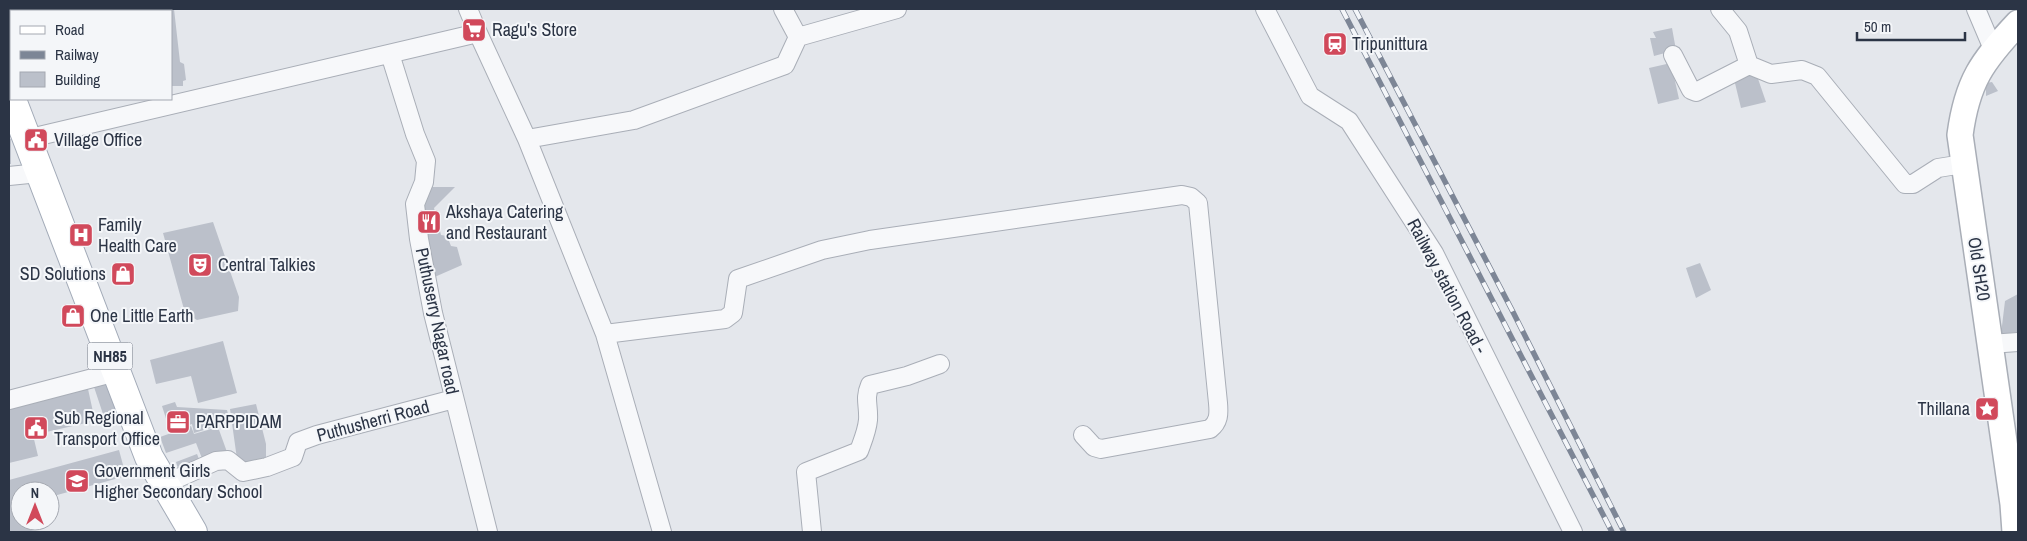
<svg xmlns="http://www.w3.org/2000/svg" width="2027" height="541" font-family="'Archivo Narrow',sans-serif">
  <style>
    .building { fill: #bbc0ca }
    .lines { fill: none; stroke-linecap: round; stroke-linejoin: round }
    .minor-casing { stroke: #a9aeb7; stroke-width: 20 }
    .secondary-casing { stroke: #a9aeb7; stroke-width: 28 }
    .primary-casing { stroke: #a3abb8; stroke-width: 30 }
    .minor { stroke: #f7f8fa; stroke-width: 18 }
    .secondary { stroke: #fff; stroke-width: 25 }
    .primary { stroke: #fff; stroke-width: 28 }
    .rail-casing { stroke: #7d8696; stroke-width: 5.5 }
    .rail { stroke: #f4f6f9; stroke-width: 4; stroke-dasharray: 11; stroke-linecap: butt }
    .labels { text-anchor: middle; stroke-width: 4; stroke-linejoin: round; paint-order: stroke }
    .shield { fill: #f4f6f9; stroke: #676e7b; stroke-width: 1 }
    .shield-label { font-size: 16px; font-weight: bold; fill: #2b3445 }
    .poi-label { font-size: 18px; fill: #2b3445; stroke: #f4f6f9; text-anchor: start }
    .street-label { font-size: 18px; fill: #2b3445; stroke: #f4f6f9 }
  </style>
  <rect width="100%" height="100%" fill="#e4e7ec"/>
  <path class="building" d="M134,9H174L180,62L184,64L186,80L183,81V86H171V11H125Z
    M1672,28L1676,50L1654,56L1650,38H1656L1653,32Z
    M1671,63L1679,99L1658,104L1649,68Z
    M1755,70L1766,102L1741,108L1734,79Z
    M1992,82L1998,91L1986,96V83Z
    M9,139H11V164H9Z
    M429,187H455L434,208L441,235L447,236L451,246L457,247L462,265L430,279L419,209Z
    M213,222L239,297L238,311L197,320L185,313L163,233Z
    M1700,263L1711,290L1696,298L1686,268Z
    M2018,294V332L2001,334L2005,301Z
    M223,341L237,393L198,403L191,376L156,384L150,360Z
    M115,380L124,411L104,417L94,387Z
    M88,389L95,421L33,435L38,456L9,463V406Z
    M175,402L177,407L227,410L230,422L194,433L192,424L170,431L162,406Z
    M256,404L266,444V460L251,466L237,459L230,409Z
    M191,426L194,434L218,427L227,452L203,461L196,443L166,453L160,437Z
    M119,450L126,476L50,497V491H20V521H44L46,527L27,532H9V480Z
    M197,454L201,464L179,472L176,462Z"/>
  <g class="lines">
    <defs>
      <path id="minor" d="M468,9L478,33
        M783,9L798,37
        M1265,9L1310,96L1349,121L1434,253L1573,532
        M1720,9L1738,31L1749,65L1771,74L1802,70L1817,76L1905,184H1913L1938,168L1963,164
        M1976,9L1993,49
        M90,11L99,9
        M9,34L11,32
        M390,54L415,134L426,161L424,182L415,204L419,239L433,313L488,532
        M1673,55L1691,90L1696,92L1749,65
        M26,139L478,33L527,139L605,334L662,532
        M527,139L634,120L785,65L798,37L897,9
        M9,176L39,173
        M605,334L725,319L733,313L738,279L822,250L870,240L1182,195L1191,197L1198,203L1218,403C1219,414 1219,422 1210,429L1101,449L1094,447L1083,435
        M1990,344L2018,342
        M9,400L116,372
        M165,484L216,461L228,460L243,472L267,467L293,457L298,442L317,435L454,399
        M812,532L806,472L859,451C863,440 867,431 868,420C869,405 864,399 870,385L907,376L940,364"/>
      <path id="secondary" d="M2015,532L2013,504L1960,135C1967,82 1982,61 2018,23"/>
      <path id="primary" d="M9,92L149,457L193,532"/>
    </defs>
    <use href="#minor" class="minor-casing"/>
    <use href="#secondary" class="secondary-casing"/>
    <use href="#primary" class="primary-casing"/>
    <use href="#minor" class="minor"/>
    <use href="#secondary" class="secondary"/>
    <use href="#primary" class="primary"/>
    <defs>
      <path id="rail" d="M1342,9L1612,532
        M1355,9L1513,312L1624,532"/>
    </defs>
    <use href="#rail" class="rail-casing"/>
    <use href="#rail" class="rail"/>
  </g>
  <defs>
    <symbol id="supermarket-square" viewBox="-11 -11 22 22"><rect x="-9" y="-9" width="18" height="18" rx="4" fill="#d1495b" stroke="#f4f6f9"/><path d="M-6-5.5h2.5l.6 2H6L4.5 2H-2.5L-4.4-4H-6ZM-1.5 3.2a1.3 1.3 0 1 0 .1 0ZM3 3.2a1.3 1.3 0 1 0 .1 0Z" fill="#fff"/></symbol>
    <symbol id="station-square" viewBox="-11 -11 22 22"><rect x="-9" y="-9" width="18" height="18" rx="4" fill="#d1495b" stroke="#f4f6f9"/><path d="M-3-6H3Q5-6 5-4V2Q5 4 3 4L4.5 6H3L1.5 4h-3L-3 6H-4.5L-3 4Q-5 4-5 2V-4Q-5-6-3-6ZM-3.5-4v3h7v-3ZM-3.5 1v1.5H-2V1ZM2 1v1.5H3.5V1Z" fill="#fff"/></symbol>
    <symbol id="civic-square" viewBox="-11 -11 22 22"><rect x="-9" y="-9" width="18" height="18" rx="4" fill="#d1495b" stroke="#f4f6f9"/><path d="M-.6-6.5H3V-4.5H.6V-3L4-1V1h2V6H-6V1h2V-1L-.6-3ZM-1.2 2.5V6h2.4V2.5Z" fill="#fff"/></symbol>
    <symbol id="restaurant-square" viewBox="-11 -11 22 22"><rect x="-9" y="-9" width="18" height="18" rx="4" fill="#d1495b" stroke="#f4f6f9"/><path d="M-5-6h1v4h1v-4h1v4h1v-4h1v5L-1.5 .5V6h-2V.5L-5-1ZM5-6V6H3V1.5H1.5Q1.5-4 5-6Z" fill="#fff"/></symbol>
    <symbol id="hospital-square" viewBox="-11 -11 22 22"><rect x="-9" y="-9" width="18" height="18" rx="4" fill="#d1495b" stroke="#f4f6f9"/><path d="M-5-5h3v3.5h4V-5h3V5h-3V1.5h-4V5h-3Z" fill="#fff"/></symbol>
    <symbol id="theatre-square" viewBox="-11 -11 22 22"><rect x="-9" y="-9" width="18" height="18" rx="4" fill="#d1495b" stroke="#f4f6f9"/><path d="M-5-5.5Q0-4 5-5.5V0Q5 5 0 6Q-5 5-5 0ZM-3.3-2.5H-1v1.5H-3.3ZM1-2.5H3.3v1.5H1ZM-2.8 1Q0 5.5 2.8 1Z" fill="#fff"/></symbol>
    <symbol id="shop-square" viewBox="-11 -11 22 22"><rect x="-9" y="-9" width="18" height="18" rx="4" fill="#d1495b" stroke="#f4f6f9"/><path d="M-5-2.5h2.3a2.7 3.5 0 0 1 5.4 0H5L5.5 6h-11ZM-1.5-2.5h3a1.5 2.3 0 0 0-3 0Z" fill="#fff"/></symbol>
    <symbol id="sight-square" viewBox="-11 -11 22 22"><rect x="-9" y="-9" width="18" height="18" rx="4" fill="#d1495b" stroke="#f4f6f9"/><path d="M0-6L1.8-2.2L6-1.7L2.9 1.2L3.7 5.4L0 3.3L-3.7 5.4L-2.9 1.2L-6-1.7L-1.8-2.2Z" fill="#fff"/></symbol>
    <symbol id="office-square" viewBox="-11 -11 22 22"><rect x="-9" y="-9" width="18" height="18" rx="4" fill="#d1495b" stroke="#f4f6f9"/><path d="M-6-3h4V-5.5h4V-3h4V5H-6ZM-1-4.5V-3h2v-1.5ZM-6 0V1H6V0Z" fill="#fff"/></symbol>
    <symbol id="school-square" viewBox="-11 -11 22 22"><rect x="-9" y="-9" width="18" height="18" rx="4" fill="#d1495b" stroke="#f4f6f9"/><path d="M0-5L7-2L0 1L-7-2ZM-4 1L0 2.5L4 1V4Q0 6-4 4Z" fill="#fff"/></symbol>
  </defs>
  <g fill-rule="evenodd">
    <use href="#supermarket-square" x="460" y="16" width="28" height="28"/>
    <use href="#station-square" x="1321" y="30" width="28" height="28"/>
    <use href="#civic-square" x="22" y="126" width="28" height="28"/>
    <use href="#restaurant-square" x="415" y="208" width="28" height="28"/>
    <use href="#hospital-square" x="67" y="221" width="28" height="28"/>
    <use href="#theatre-square" x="186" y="251" width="28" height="28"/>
    <use href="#shop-square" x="109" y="260" width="28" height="28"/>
    <use href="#shop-square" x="59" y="302" width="28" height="28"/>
    <use href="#sight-square" x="1973" y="395" width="28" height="28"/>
    <use href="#office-square" x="164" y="408" width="28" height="28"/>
    <use href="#civic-square" x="22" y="414" width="28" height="28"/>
    <use href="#school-square" x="63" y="467" width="28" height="28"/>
  </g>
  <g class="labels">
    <rect class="shield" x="87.5" y="342.5" width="45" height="27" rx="4"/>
    <g class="shield-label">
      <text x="110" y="362">NH85</text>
    </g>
    <g class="poi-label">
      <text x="492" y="36">Ragu's Store</text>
      <text x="1352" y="50">Tripunittura</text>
      <text x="54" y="146">Village Office</text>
      <text x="446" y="218">Akshaya Catering<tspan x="446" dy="21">and Restaurant</tspan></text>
      <text x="98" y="231">Family<tspan x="98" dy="21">Health Care</tspan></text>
      <text x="218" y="271">Central Talkies</text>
      <text x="106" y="280" text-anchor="end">SD Solutions</text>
      <text x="90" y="322">One Little Earth</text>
      <text x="1970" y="415" text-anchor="end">Thillana</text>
      <text x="54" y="424">Sub Regional<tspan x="54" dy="21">Transport Office</tspan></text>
      <text x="196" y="428">PARPPIDAM</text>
      <text x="94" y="477">Government Girls<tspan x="94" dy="21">Higher Secondary School</tspan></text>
    </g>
    <g class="street-label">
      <text transform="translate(1979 269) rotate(81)" y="6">Old SH20</text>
      <text transform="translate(1447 286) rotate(62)" y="6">Railway station Road -</text>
      <text transform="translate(437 321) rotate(78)" y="6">Puthuserry Nagar road</text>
      <text transform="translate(373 421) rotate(-15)" y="6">Puthusherri Road</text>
    </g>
  </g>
  <rect width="2027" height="541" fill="none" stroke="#2b3445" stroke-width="20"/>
  <rect x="10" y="10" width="162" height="90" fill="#f4f6f9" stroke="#a4a8b1"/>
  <rect x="20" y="26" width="25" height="8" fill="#ffffff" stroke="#a4a8b1"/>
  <text x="55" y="35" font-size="15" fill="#2b3445">Road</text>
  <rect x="20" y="51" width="25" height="8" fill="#7d8696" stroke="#a4a8b1"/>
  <text x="55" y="60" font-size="15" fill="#2b3445">Railway</text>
  <rect x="20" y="72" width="25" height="15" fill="#bbc0ca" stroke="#a4a8b1"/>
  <text x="55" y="85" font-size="15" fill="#2b3445">Building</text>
  <g transform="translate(35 506)"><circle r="24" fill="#f4f6f9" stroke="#a4a8b1"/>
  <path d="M0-4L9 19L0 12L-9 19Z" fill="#d1495b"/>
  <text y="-8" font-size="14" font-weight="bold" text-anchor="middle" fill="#2b3445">N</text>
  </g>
  <path d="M1857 32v8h108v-8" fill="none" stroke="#2b3445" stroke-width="2.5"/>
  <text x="1864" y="32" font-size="15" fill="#2b3445" stroke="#f4f6f9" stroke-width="4" paint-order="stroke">50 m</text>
</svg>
